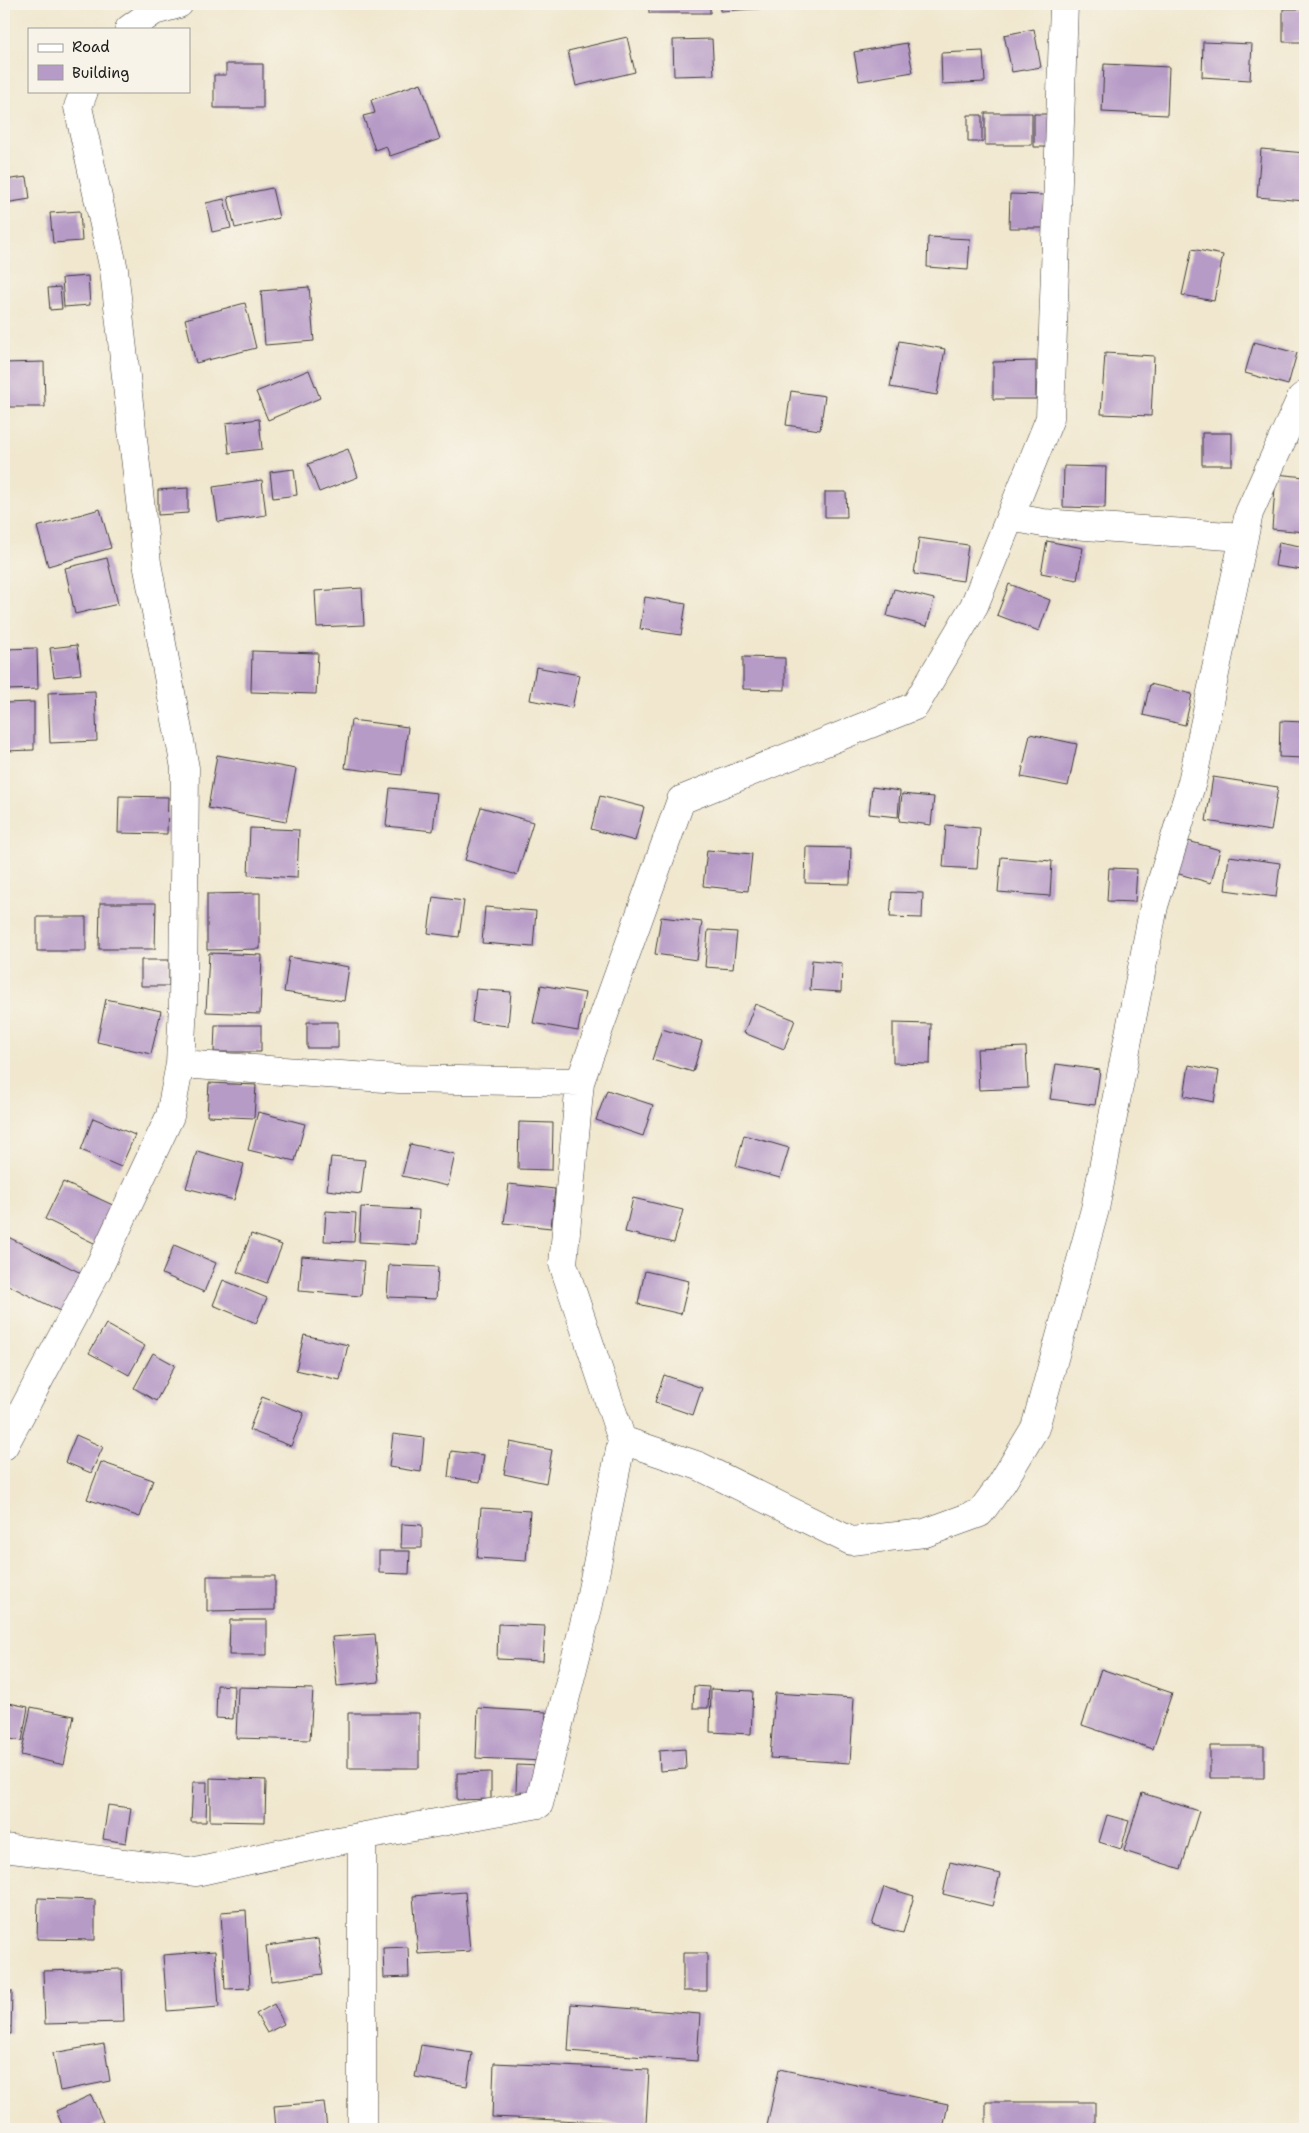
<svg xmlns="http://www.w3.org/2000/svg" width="1309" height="2133" font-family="'Shantell Sans',sans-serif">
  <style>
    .building { fill: #b79bc7 }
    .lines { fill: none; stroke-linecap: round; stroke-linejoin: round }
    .street-casing { stroke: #3c3a37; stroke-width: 29 }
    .street { stroke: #fff; stroke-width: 28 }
  </style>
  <rect width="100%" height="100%" fill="#f7f3e8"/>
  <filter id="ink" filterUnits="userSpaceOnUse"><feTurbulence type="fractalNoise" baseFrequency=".02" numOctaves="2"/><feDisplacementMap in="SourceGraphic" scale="10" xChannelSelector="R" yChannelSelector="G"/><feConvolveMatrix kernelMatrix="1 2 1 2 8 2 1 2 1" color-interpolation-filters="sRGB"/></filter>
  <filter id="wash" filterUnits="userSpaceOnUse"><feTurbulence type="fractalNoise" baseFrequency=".0096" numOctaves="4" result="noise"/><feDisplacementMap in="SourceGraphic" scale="20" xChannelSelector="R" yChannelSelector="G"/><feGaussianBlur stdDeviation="1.12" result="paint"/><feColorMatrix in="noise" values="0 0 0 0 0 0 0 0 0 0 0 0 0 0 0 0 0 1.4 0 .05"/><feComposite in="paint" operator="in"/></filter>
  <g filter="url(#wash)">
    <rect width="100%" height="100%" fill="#f0e7ce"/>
    <g id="blocks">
      <path class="building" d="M649,4H710V13H649Z
        M720,4H772V8L720,11Z
        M1283,9H1305V42H1283Z
        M1034,29L1041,67L1012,72L1004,35Z
        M627,37L635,72L576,86L568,51Z
        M712,39L714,75L674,76L673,40Z
        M1203,42L1252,44L1250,80L1202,77Z
        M907,43L913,72L859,81L854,52Z
        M983,51L985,82L942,84L941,53Z
        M226,64H263V108H214V75H226Z
        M1104,64L1169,67L1167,115L1102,112Z
        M421,83L440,139L390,156L386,146L375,150L363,116L375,113L371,100Z
        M985,113H1032V145H985Z
        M1034,114H1052V147H1034Z
        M968,115H982V142H968Z
        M1261,149L1305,153V201L1257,197Z
        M27,177L30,199L5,203L4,180Z
        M272,188L279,218L235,228L228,197Z
        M1010,194L1044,195L1043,228H1009Z
        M224,199L231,228L212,232L206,203Z
        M80,211L82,241L53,243L50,213Z
        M928,237L970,239L968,270L927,267Z
        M1192,249L1223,255L1214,301L1182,295Z
        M88,276L90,305L64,307L62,278Z
        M60,287L62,309L50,310L48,288Z
        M309,287L314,341L265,345L261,291Z
        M245,303L256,348L196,363L185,319Z
        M899,341L945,349L937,395L890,387Z
        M1254,342L1297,353L1288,385L1245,373Z
        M1105,353L1154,356L1151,416L1101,414Z
        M1036,361V399H993V362Z
        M44,362L45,407H4V363Z
        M309,370L320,398L268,420L256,392Z
        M791,391L825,396L820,430L786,425Z
        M259,419L262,449L229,453L226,423Z
        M1202,433H1232V465H1202Z
        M348,449L358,477L319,492L308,464Z
        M1064,466L1106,467L1105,508L1063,507Z
        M294,469L297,495L273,498L270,472Z
        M1276,474L1305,477V532L1272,529Z
        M262,480L266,515L218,522L213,487Z
        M188,488V513L158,515V490Z
        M825,492H846L847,517H825Z
        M100,509L111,548L48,566L37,527Z
        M919,538L968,545L963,581L914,574Z
        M1047,541L1083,548L1077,580L1041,573Z
        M1279,542L1305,547L1302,570L1275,566Z
        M107,558L118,604L75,614L65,568Z
        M1009,584L1050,600L1039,631L997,615Z
        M362,588L364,625L317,627L315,591Z
        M894,589L934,599L927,626L887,616Z
        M645,597L686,604L681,635L640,629Z
        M77,645L81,674L54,677L50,648Z
        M37,648L38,689L6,690L5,649Z
        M252,651L318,653L316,694L251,692Z
        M743,657L785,658V690L743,689Z
        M536,667L579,675L572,708L530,700Z
        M1150,684L1192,694L1185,725L1143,715Z
        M95,691L97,741L50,743L48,693Z
        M34,702V750L4,751V703Z
        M351,720L408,727L402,775L345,768Z
        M1280,721L1305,722V758L1279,757Z
        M1030,734L1077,744L1068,786L1021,777Z
        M217,755L296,769L286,822L208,808Z
        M1213,777L1278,787L1271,831L1206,821Z
        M872,787L900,791L898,817L869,814Z
        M390,788L437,793L433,831L386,826Z
        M902,794L934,797L931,825L899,821Z
        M119,796L168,797L167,834L118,833Z
        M600,796L644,807L635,841L591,829Z
        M481,807L533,822L517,875L465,860Z
        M946,825L980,828L977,869L943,867Z
        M250,828L299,830L297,878L248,875Z
        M1181,839L1220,850L1211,883L1172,872Z
        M806,847L851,848L850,884L805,883Z
        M707,850L752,854L748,891L703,886Z
        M1229,856L1280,863L1276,897L1225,890Z
        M1001,857L1052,861L1050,896L998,892Z
        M1109,868L1137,869L1135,902L1107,901Z
        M892,892L923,893L922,918L890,917Z
        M260,893V949L207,950V894Z
        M433,897L464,901L459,937L428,933Z
        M100,903H156L155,949H99Z
        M485,907L536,911L533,947L482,943Z
        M37,917H86V951H37Z
        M661,917L702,922L697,960L655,954Z
        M708,930L737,932L733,969L705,967Z
        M209,953L262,955L260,1014L206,1012Z
        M289,957L349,967L344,1001L284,992Z
        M141,960H169V986H141Z
        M812,960L842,963L841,992L810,990Z
        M541,985L585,993L578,1031L533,1023Z
        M476,989L511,992L508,1026L472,1022Z
        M106,999L161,1011L151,1054L97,1042Z
        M755,1004L795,1020L784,1049L744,1033Z
        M307,1022H338V1048H307Z
        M893,1023L931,1024L930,1064L893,1063Z
        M215,1025H261V1052H214Z
        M662,1029L702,1041L693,1072L652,1060Z
        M1026,1047L1028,1088L979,1090L977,1049Z
        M1056,1064L1100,1070L1095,1105L1050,1099Z
        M1189,1065L1219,1071L1214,1102L1184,1096Z
        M209,1083L256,1085L254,1118L207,1116Z
        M607,1090L653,1105L643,1136L596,1120Z
        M258,1112L305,1124L295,1161L248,1150Z
        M93,1118L135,1135L121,1167L81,1150Z
        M519,1122L553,1123L552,1170L518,1169Z
        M744,1135L789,1148L780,1178L736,1166Z
        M410,1144L455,1154L448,1186L402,1176Z
        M197,1151L244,1164L234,1200L186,1188Z
        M331,1157L365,1160L361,1194L327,1190Z
        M63,1182L117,1207L98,1245L45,1219Z
        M509,1184L555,1189L551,1228L504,1223Z
        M633,1198L683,1210L674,1243L625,1232Z
        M361,1207L419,1210L417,1245L359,1242Z
        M326,1211L356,1213L354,1242L324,1241Z
        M251,1234L282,1245L267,1283L237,1272Z
        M4,1235L83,1274L64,1313L4,1283Z
        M174,1245L216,1263L204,1292L162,1274Z
        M302,1256L364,1261L361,1296L299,1291Z
        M389,1265L438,1267L436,1299L387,1297Z
        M645,1271L689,1281L681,1314L638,1304Z
        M223,1280L267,1298L256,1323L213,1305Z
        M106,1324L145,1346L129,1375L89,1353Z
        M304,1335L348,1345L340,1380L296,1370Z
        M153,1353L175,1365L156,1401L134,1388Z
        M664,1375L702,1388L693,1415L655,1402Z
        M262,1397L304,1413L291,1446L249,1430Z
        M393,1434L424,1438L421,1472L389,1467Z
        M76,1435L103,1447L91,1473L65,1462Z
        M510,1442L552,1450L546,1483L504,1474Z
        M451,1451L484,1455L480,1482L448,1477Z
        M101,1462L153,1480L140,1517L87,1499Z
        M481,1508L530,1511L526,1561L477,1558Z
        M402,1524L422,1525V1548H401Z
        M379,1551H410L409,1574L379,1573Z
        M207,1576H275V1610L207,1611Z
        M230,1620H267V1655H229Z
        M498,1624L545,1626L543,1661L497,1659Z
        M375,1634L379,1682L337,1686L332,1637Z
        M1101,1669L1172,1693L1153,1749L1082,1725Z
        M217,1685L234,1686L233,1719L216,1718Z
        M694,1686L709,1687L708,1708H693Z
        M238,1687L313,1689L310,1740L236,1738Z
        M711,1689L753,1691L751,1734L710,1732Z
        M775,1693L854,1698L850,1763L770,1758Z
        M9,1703L28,1707L22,1741L4,1738Z
        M31,1707L74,1716L64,1765L21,1755Z
        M478,1708L546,1712L543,1761L476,1758Z
        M348,1713H419V1768H348Z
        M1210,1746H1264V1778H1210Z
        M685,1749L686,1769L660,1771L659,1751Z
        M517,1765L541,1766L540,1793L516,1792Z
        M491,1772V1799L457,1800V1773Z
        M210,1778L266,1780L265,1822L210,1821Z
        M193,1782H207L206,1822H191Z
        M1142,1793L1199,1811L1181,1869L1124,1851Z
        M108,1805L131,1808L126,1843L103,1839Z
        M1107,1815L1129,1821L1121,1849L1099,1842Z
        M950,1862L1000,1874L992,1906L943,1894Z
        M4,1887L8,1888L5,1907H4Z
        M884,1887L914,1896L903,1933L872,1925Z
        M465,1892L470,1951L418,1954L413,1896Z
        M38,1898L95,1900V1940L37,1939Z
        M246,1910L250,1988L225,1989L221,1912Z
        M318,1939L323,1974L271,1981L266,1946Z
        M408,1947L409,1977L384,1978L383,1948Z
        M215,1951L219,2007L167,2011L163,1955Z
        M683,1953H707V1991H683Z
        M122,1969L124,2022L45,2024L43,1971Z
        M4,1991H12L11,2034H4Z
        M274,2004L284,2024L267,2033L256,2014Z
        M571,2004L700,2014L697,2061L568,2051Z
        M104,2044L110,2081L60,2091L53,2053Z
        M421,2045L472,2053L467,2086L415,2077Z
        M494,2063L649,2070L646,2124L492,2117Z
        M779,2069L948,2104L943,2129H783L767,2126Z
        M91,2095L103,2122L87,2129H64L56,2111Z
        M324,2102L327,2129H276L274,2106Z
        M986,2102H1095V2129H986Z"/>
    </g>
  </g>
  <g filter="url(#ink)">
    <use href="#blocks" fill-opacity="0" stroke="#3c3a37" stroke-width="1"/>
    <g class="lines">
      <defs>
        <path id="street" d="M129,29L154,11L179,4
          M1010,517L1043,523L1243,537
          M180,1064L399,1079L580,1082
          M622,1440L699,1466L851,1541L925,1533L980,1513L1002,1483L1035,1428L1095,1209L1154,906L1192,782L1249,513L1301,398L1305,395
          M4,1446L98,1269L170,1116L180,1064L183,1004L185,768L147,563L114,270L78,107L84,91
          M362,1837V2129
          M4,1848L196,1872L332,1842L539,1804L589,1604L622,1440L563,1264L580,1082L681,800L915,706L974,606L1050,418L1064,4"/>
      </defs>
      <use href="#street" class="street-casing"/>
      <use href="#street" class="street"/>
    </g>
  </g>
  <rect width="1309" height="2133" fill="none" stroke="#f7f3e8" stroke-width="20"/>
  <rect x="28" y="28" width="162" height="65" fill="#f7f3e8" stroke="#9f9d96"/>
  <rect x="38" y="44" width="25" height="8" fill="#ffffff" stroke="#9f9d96"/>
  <text x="72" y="52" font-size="15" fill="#1c1c1c">Road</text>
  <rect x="38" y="65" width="25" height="15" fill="#b79bc7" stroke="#9f9d96"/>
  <text x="72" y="78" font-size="15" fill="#1c1c1c">Building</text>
</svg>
